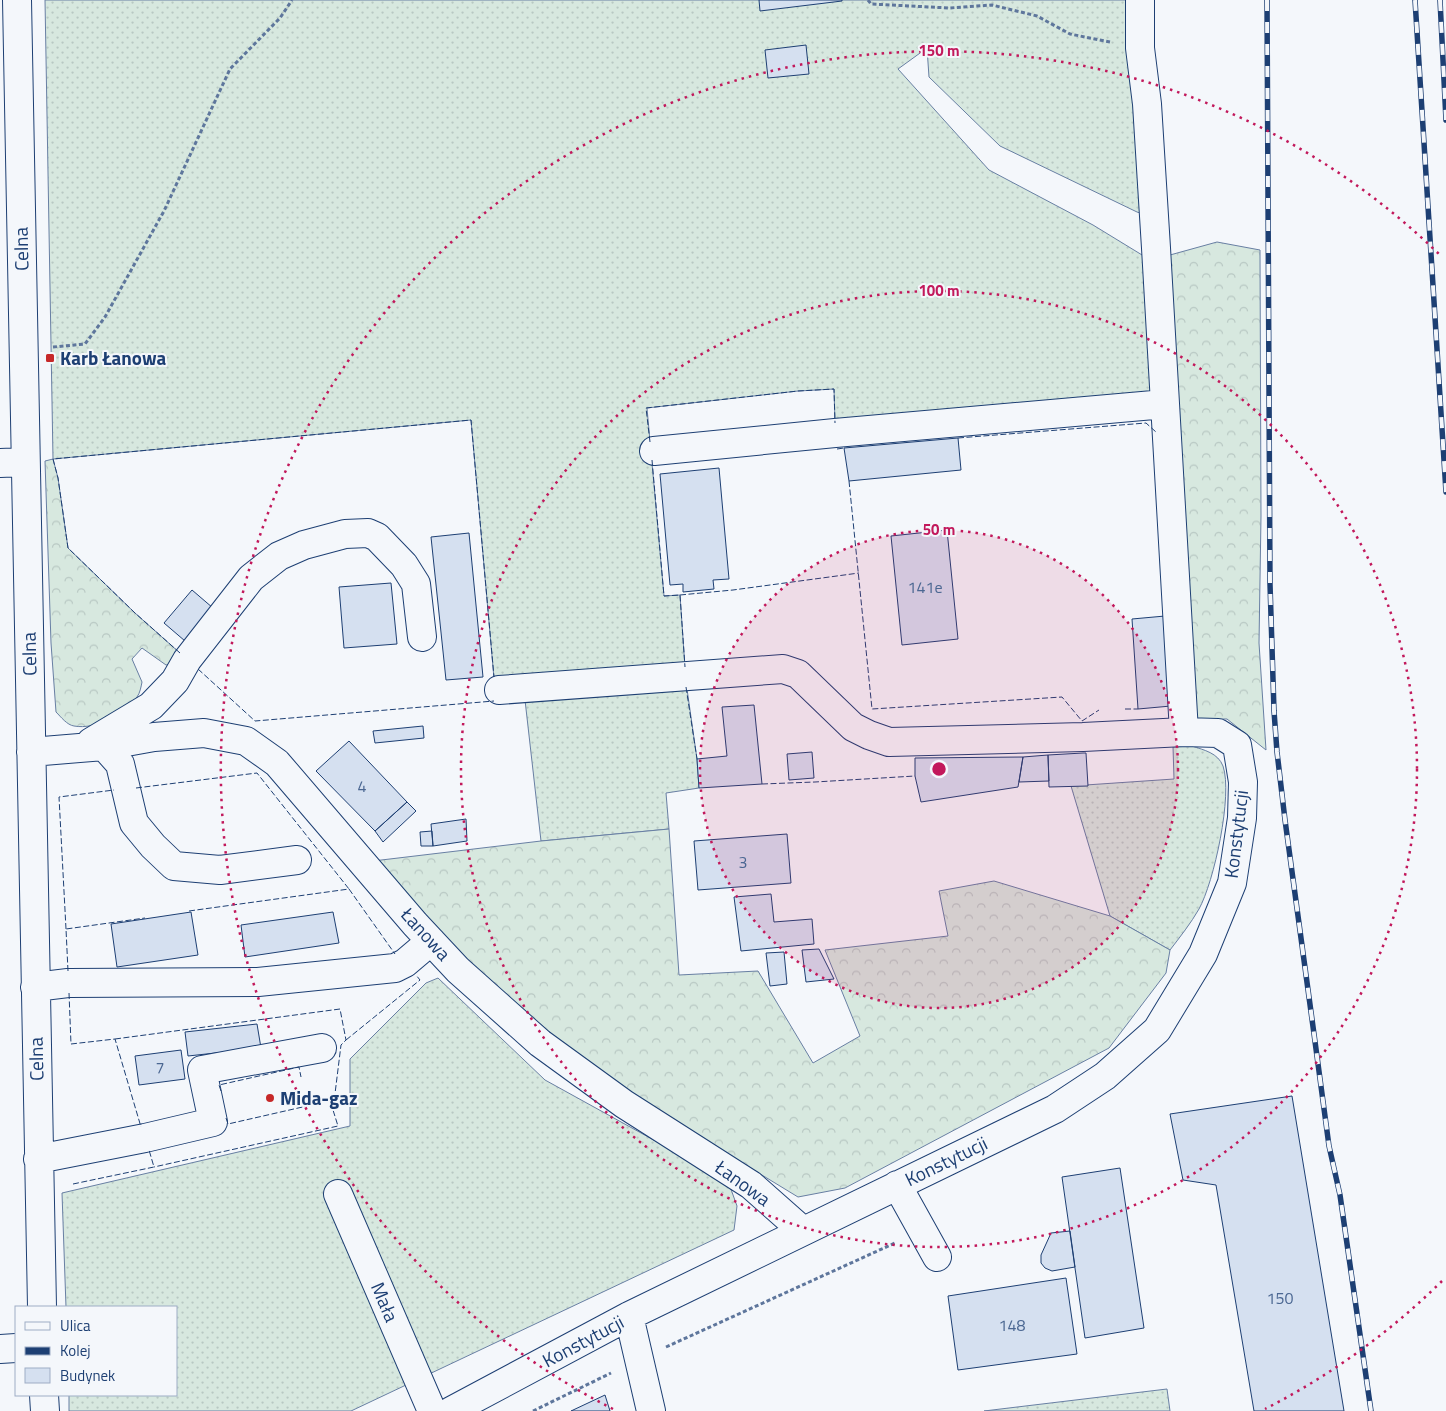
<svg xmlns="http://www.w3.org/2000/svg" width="1446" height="1411" font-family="'Titillium Web',sans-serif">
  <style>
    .grass { fill: url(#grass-dots); stroke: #687fa3 }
    .forest { fill: url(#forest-crowns); stroke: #687fa3 }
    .building { fill: #d5e0f0; stroke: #1d3f73 }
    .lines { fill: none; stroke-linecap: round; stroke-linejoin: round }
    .minor-casing { stroke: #1d3f73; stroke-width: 30 }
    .path { stroke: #5e769c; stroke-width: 3; stroke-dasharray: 4 2.5; stroke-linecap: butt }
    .minor { stroke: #f4f7fb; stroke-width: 28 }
    .rail-casing { stroke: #1d3f73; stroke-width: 5.5 }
    .rail { stroke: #f4f7fb; stroke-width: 4; stroke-dasharray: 11; stroke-linecap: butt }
    .fence { stroke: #1d3f73; stroke-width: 1; stroke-dasharray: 6 2.5; stroke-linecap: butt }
    .ring { fill: none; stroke: #c2185b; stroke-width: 2.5; stroke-dasharray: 2.5 5 }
    .poi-dot { fill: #c62828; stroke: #f4f7fb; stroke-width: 2 }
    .labels { text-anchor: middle; stroke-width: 4; stroke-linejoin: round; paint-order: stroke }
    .number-label { font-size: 16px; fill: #4b6792 }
    .street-label { font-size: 19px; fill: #1d3f73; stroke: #f4f7fb }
    .poi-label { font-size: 19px; font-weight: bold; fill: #1d3f73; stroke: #f4f7fb; text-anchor: start }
    .centre { fill: #c2185b; stroke: #f4f7fb; stroke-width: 2.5 }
    .ring-label { font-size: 15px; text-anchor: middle; font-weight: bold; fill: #c2185b; stroke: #f4f7fb; stroke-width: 4; stroke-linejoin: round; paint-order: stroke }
  </style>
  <defs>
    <pattern id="grass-dots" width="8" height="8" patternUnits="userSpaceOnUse" patternTransform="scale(1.25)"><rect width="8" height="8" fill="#d7e8df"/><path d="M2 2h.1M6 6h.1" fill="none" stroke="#b8c8c3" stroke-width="1.8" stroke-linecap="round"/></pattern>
    <pattern id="forest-crowns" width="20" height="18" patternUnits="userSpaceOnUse" patternTransform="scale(1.25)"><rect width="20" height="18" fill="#d7e8df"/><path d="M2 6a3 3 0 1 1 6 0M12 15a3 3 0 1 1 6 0" fill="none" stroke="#b8c8c3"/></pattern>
  </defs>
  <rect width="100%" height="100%" fill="#f4f7fb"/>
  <path class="grass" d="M45,0H1134L1146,215L1137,212L1000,146L929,77L927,48L898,69L989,170L1093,225L1147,258L1154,396L835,423L834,389L798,391L647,408L664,596L680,595L686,682L697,759L699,788L666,793L669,829L541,841L525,700L496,701L471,420L53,459Z
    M1192,746C1204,750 1218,753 1223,766C1233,795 1214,882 1199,909C1191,923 1180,937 1170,950L1110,916L1071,786L1174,779L1173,747Z
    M438,978L545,1080L728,1181L737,1206L734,1230L351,1411H69V1395H176V1307H66L62,1193L350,1126V1059L426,983Z
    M1167,1389L1170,1411H984Z"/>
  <path class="forest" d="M1217,242L1260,250L1261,516L1259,643L1266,750L1227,719H1194L1170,255Z
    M53,459L58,478L68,548L135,613L181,654L173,664L166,665L142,648L132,659L142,682C141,687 140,693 137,697C125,714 96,730 74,726C67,725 61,717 56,712L51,643L45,461Z
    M669,829L679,975L758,971L813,1063L860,1036L825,950L948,936L939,891L994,881L1110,916L1170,950L1166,973L1109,1048L845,1188L798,1197L606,1080L467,962L373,861L541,841Z"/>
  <path class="building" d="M759,0H842V1L760,11Z
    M806,45L809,74L768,78L765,50Z
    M958,438L961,470L849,481L844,448Z
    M719,468L729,579L713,580L714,589L683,592V584L670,585L660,474Z
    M947,530L958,639L902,645L891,536Z
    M469,533L483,677L446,680L431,537Z
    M391,583L397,644L344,648L339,587Z
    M192,590L213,608L185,641L164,623Z
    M1165,616L1171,706L1138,709L1132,619Z
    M754,705L762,784L699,788L697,759L727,756L722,707Z
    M423,726L424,738L375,743L373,731Z
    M349,741L407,802L375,831L316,771Z
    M812,752L814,778L789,780L787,754Z
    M1083,753H1086L1088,786L1049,787L1048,755Z
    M1048,755L1049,781L1019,782L1023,757Z
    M1023,757L1018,787L921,802L915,776V758Z
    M407,802L416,811L383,842L375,831Z
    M466,819L467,841L433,846L431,824Z
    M432,831L433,846H421L420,832Z
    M787,834L791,883L698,890L694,841Z
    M771,894L774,922L812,919L814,944L741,951L734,897Z
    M191,912L198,955L117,967L111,924Z
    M333,912L339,943L245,957L241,925Z
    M819,949L834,979L806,982L802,950Z
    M784,952L787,984L770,986L766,953Z
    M257,1024L261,1048L188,1056L185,1032Z
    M181,1050L185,1079L139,1085L135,1056Z
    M1292,1096L1344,1411H1254L1216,1185L1183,1180L1170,1114Z
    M1120,1168L1144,1328L1085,1338L1062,1177Z
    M1070,1231L1075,1267L1052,1271L1045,1268L1041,1263V1255L1051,1233Z
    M1066,1278L1077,1354L958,1370L948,1296Z
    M605,1395L610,1411H571Z"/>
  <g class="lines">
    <defs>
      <path id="minor" d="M17,0L42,1307
        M1140,0V48L1147,104L1156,248L1184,732
        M654,451L835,433L1165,404
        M0,463L25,462
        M91,742L151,706L175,681L187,660L251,578L279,556L304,545L345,534L368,533L377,537L404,565L416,584L422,637
        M104,746L120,764L134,823L153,846L174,866L220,870L297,860
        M31,752L104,746L154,737L204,733L246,741L277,763L415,924L458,970L540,1043L624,1104L751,1185L803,1231
        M35,987L68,983L258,982L395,968L405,963L431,941
        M38,1159L145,1138L213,1122L202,1070L322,1048
        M897,1185L937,1257
        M338,1194L432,1411
        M629,1316L651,1411
        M0,1349L16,1348
        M44,1395L45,1411
        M451,1411L629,1316L1055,1109L1105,1076L1157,1030L1203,954L1232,883L1242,818L1243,782L1237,745L1218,733L1184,732L1083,737L889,742L869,735L853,727L798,674L783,669L499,690"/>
    </defs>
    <use href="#minor" class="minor-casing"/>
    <path class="path" d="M868,0L871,4L949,8L992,5L1037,16L1070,34L1110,42
      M53,347L85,344L105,317L164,211L230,69L280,18L292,0
      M666,1347L895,1243
      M533,1411L611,1373"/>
    <use href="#minor" class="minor"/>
    <defs>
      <path id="rail" d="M1267,0L1270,584L1274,711L1277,752L1285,820L1314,1034L1329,1146L1340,1195L1371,1411
        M1415,0L1446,492
        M1440,0L1446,120"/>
    </defs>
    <use href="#rail" class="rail-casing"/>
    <use href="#rail" class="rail"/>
    <path class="fence" d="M958,438L1146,423L1156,432
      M650,442L646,408L798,391L834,389L835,423
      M837,449L844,448
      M652,460L664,596L680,595L685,667
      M849,481L872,709L1062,697L1082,721L1099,710
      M680,595L733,590L859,573
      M180,653L135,613L68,548L58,478L53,459L471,420L494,677
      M198,669L255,721L494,701
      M686,687L697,759
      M1125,709H1138
      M762,784L815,782L915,776
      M136,788L257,773L349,889
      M189,911L349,889L395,954
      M66,929L59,797L114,790
      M68,971L66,929L145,918
      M69,993L71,1044L115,1039L141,1127
      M115,1039L340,1009L346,1040L341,1045L333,1110L338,1126L154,1167
      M346,1040L420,980L416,975
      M221,1091L219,1085L299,1067L301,1077
      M226,1118L228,1124L307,1106L305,1096
      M73,1184L154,1167L149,1150"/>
  </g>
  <circle cx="939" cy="769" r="239" fill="#c2185b" fill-opacity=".12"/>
  <g class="ring">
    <circle cx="939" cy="769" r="239"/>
    <circle cx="939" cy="769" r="478"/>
    <path d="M1442 1281A718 718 0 0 1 1265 1409M613 1409A718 718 0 1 1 1442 257"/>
  </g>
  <g class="poi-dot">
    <rect x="45" y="353" width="10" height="10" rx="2.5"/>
    <circle cx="270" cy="1098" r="5"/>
  </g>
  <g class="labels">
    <g class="number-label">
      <text x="925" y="593">141e</text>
      <text x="362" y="792">4</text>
      <text x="743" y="868">3</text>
      <text x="160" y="1073">7</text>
      <text x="1280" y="1304">150</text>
      <text x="1012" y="1331">148</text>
    </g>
    <g class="street-label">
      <text transform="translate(21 249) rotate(-91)" y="7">Celna</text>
      <text transform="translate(29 654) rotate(-91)" y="7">Celna</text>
      <text transform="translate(1236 834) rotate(-83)" y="7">Konstytucji</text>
      <text transform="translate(426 934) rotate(48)" y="7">Łanowa</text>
      <text transform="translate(36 1059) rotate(-91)" y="7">Celna</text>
      <text transform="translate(946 1161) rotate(-26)" y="7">Konstytucji</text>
      <text transform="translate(743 1183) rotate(36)" y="7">Łanowa</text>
      <text transform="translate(385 1302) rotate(67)" y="7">Mała</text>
      <text transform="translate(583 1341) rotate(-28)" y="7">Konstytucji</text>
    </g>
    <g class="poi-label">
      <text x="60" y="365">Karb Łanowa</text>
      <text x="280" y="1105">Mida-gaz</text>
    </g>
  </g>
  <circle cx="939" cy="769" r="8" class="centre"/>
  <g class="ring-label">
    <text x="939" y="56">150 m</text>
    <text x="939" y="296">100 m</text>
    <text x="939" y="535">50 m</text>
  </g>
  <rect x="15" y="1306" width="162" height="90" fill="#f4f7fb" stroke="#9eadc5"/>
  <rect x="25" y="1322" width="25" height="8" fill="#f4f7fb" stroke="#9eadc5"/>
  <text x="60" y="1331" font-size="15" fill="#1d3f73">Ulica</text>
  <rect x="25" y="1347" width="25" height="8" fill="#1d3f73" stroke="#9eadc5"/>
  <text x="60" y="1356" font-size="15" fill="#1d3f73">Kolej</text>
  <rect x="25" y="1368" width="25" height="15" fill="#d5e0f0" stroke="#9eadc5"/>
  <text x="60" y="1381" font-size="15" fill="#1d3f73">Budynek</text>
</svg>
